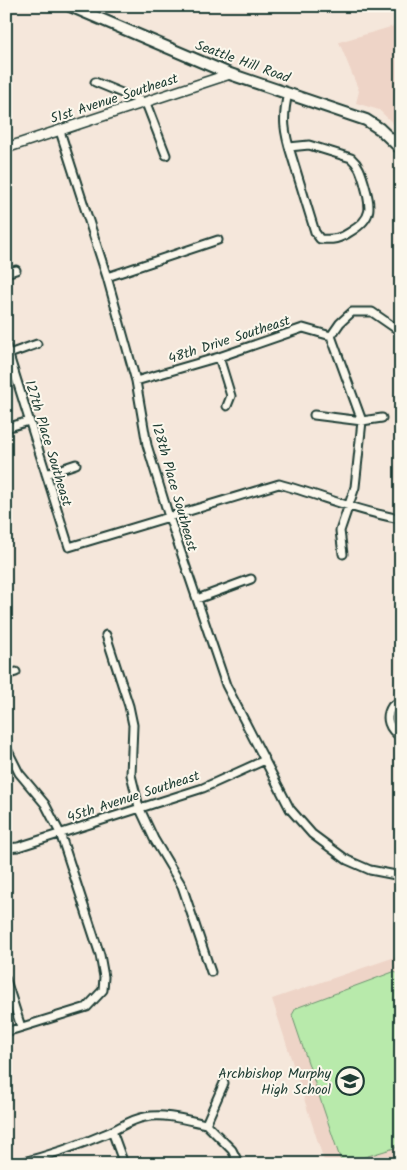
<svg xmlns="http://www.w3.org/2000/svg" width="407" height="1170" font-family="Kalam,sans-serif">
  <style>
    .built { fill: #eed4c7 }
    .green { fill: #b8eaab; stroke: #6c9470 }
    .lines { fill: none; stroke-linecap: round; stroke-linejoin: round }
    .minor-casing { stroke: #1f3d34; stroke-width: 11 }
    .tertiary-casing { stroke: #1f3d34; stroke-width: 12 }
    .secondary-casing { stroke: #1f3d34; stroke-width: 14 }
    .minor { stroke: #fbf7ec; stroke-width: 7 }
    .tertiary { stroke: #fbf7ec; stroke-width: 9 }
    .secondary { stroke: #fbf7ec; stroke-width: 10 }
    .labels { text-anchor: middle; stroke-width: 4; stroke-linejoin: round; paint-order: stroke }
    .street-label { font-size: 14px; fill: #1f3d34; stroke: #fbf7ec }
    .poi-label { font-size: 14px; fill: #1f3d34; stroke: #fbf7ec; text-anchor: end }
  </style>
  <rect width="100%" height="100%" fill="#f5e7db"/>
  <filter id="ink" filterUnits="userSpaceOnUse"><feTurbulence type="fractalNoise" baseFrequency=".02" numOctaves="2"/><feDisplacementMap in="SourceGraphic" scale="10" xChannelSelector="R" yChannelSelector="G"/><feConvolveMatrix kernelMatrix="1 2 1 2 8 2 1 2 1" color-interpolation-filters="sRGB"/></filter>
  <g filter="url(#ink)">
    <path class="built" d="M401,24V131L379,110L356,103L359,91L339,42Z
      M393,165L401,168V240L397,233Z
      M401,955V1164H325L272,999Z"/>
    <path class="green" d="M393,972L401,974V1146L342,1164L292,1015L296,1008Z"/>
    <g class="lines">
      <defs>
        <path id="minor" d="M95,82L146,103L166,155
          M288,93C282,119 284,132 292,157L315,232L320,239C333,240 340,239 350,232C374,218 371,207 364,182C361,172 359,165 351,158L309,145L289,147
          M60,131L107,277L136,381L147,445L169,517L226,685L290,809L312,834L347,860L370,870L401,876
          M6,273L16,270
          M107,277L218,240
          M331,336L362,421L355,487L340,531L343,554
          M6,346L69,547L279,484C320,495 359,512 401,519
          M9,354L37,344
          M219,357L231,396L227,406
          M136,381L219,357L303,328L331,336L340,323L352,312H372L401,332
          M314,415L362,421L382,418
          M6,428L29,421
          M46,474L76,464
          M197,599L251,579
          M106,635L129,706L133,725L131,775L139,807L154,839L182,886L211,972
          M6,675L16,672
          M401,701L392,706C384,718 389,730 401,737
          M6,747L19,773L45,804L60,833L100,955L104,977L103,990L87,1007L6,1032
          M6,848L18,847L203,788L265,760
          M6,980L21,1027
          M206,1124L232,1150L239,1164
          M112,1131L124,1164
          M16,1164C48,1156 80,1145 110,1132C123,1126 132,1119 145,1117C165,1113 187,1120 206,1124L224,1083"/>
        <path id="tertiary" d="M6,148L230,74"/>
        <path id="secondary" d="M70,6L230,74L366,120L380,129L401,149"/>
      </defs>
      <use href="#minor" class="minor-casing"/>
      <use href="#tertiary" class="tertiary-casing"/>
      <use href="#secondary" class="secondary-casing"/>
      <use href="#minor" class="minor"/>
      <use href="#tertiary" class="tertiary"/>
      <use href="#secondary" class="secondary"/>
    </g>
  </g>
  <defs>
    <symbol id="school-ring" viewBox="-11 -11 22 22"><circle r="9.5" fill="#fbf7ec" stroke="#1f3d34" stroke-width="1.5"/><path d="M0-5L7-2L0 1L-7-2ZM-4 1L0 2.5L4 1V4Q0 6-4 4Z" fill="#1f3d34"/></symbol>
  </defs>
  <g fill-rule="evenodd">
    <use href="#school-ring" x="334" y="1065" width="32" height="32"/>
  </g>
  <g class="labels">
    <g class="street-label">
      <text transform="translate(243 61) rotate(20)" y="5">Seattle Hill Road</text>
      <text transform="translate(114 98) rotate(-18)" y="5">51st Avenue Southeast</text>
      <text transform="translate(229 339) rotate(-18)" y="5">48th Drive Southeast</text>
      <text transform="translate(49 443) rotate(73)" y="5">127th Place Southeast</text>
      <text transform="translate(175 487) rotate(74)" y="5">128th Place Southeast</text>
      <text transform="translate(133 796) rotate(-18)" y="5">45th Avenue Southeast</text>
    </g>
    <g class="poi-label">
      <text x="331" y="1078">Archbishop Murphy<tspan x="331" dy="16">High School</tspan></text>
    </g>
  </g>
  <rect width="407" height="1170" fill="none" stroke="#fbf7ec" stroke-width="25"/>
  <rect x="12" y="12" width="382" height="1145" fill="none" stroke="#1f3d34" stroke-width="2" filter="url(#ink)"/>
</svg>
